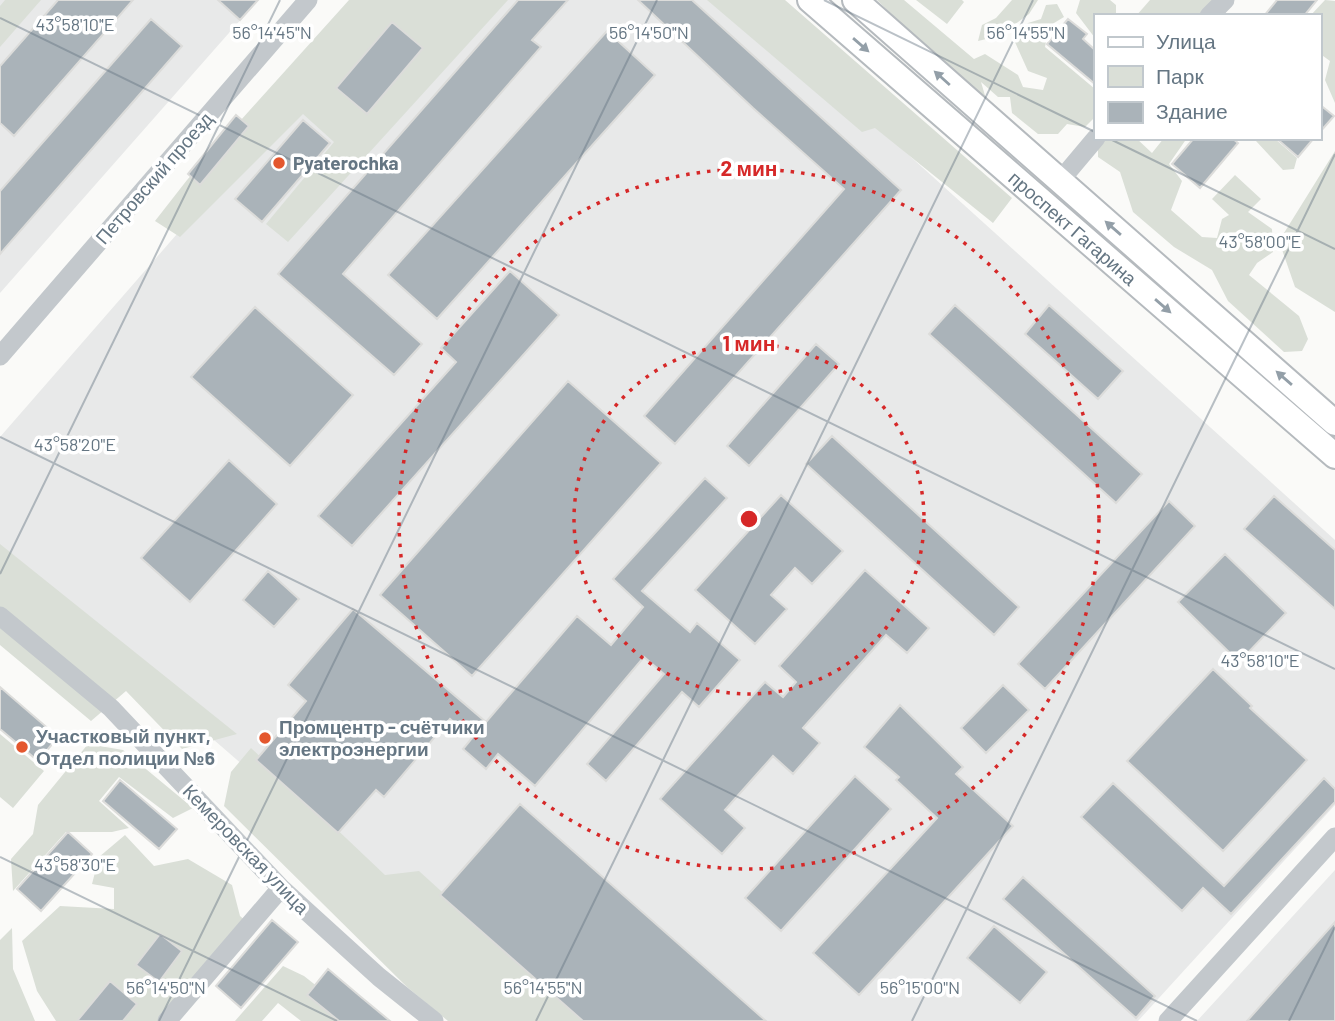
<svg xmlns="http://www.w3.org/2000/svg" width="1335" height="1021" font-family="Barlow,sans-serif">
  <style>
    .built { fill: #e8e9e9 }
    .green { fill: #dadfd7 }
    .building { fill: #aab3b9; stroke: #dcdcda; stroke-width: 2 }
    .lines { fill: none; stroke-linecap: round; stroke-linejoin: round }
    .major-casing { stroke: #b5babe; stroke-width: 28 }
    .minor { stroke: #c3c8cc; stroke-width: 19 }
    .major { stroke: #fff; stroke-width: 24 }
    .oneway { fill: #939fa8 }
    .ticks { fill: none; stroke: #657683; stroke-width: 2; stroke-opacity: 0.45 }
    .ring { fill: none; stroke: #d62828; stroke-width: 3.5; stroke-dasharray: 3.5 7 }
    .poi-dot { fill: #e4572e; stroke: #fff; stroke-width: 2.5 }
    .labels { text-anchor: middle; stroke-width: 7; stroke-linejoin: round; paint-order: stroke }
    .poi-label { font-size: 19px; font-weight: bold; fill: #657683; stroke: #fff; text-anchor: start }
    .street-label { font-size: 19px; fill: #657683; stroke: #fff }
    .ticks-label { font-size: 18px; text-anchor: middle; fill: #657683; stroke: #fff; stroke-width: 7; stroke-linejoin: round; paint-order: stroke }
    .centre { fill: #d62828; stroke: #fff; stroke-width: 3.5 }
    .ring-label { font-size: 21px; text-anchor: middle; font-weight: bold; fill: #d62828; stroke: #fff; stroke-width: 7; stroke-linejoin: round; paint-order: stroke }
  </style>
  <rect width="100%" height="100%" fill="#fafaf8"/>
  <path class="built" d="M0,0H258L0,293Z
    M381,0H737L1335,540V805L1138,1021H539L0,555V437Z
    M1335,870V1021H1197Z"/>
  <path class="green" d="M5,0H41L0,47V6Z
    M349,0H508L288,242L266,224L334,142L303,114L180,237L155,221L187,180Z
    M707,0H785L1012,198L993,223L875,128L862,132Z
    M877,0H904L974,59L985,54L1018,75L1023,87L1043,90L1047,78L1028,71L1014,40L1028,23L1041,19L1046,5L1057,4L1064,17L1049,26L1045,47L1095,89V117L1085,127L1067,124L1058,134H1038L1012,113L1010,97H998L981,82L986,99L924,46Z
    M916,0H962L964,2L947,24Z
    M1012,0H1038L1029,14L999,36L978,41L982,25L996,18Z
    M1080,0H1110L1116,5V16H1095V38L1076,13Z
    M1150,0H1215L1227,14L1136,16Z
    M1325,0L1335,1V103L1325,80L1330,61L1319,53V16H1310Z
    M1098,138H1136L1152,153L1164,138H1187L1169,164L1182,181L1171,210L1202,237L1217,238L1222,219L1229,215L1212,199L1235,175L1261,199L1248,212L1272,229L1273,252L1257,263L1249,275L1299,316L1308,339L1302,351L1284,352L1228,301L1212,270L1174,247L1133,212L1120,172L1098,157Z
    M1257,138H1274L1297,158L1294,169L1283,170L1256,141Z
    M1335,151V312L1295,287L1279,241Z
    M0,544L237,734L182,749L126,691L91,721L0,645Z
    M0,734L44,771L13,808L0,797Z
    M88,744L123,750L193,808L173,818L119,777L99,801L129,828L112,832H66L13,891L11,859L33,834L38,805Z
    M251,748L385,875L419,871L584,1021H448L407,987L224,806L231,772Z
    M125,835L154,866L188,859L232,885L240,916L255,929L176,1021H56L37,991L22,941L60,906L114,909V888L92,884L99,857Z
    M12,928L13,969L35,1021H0V940Z
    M283,966L304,976L361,1021H301L278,1003L262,1021H235Z"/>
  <path class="building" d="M58,0H133L14,136L0,123V66Z
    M218,0H258L240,20Z
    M518,0H568L532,40L541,47L343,274L422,344L394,375L278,274Z
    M638,0H692L901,190L675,444L644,416L844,189L753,108Z
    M1277,0H1317L1304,16H1264Z
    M151,19L182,46L0,254V191Z
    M1068,19L1087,34L1083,39L1095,50V84L1047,44Z
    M392,22L423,48L367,114L336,88Z
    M607,31L655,75L437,319L388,275Z
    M1319,104L1334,116L1319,133Z
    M236,115L249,126L200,185L188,174Z
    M303,120L330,143L262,222L235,199Z
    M1194,138H1232L1238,143L1200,188L1172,164Z
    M1276,138H1314L1298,157Z
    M510,271L559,315L352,546L318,516L456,362L441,348Z
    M955,305L1142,474L1116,503L929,334Z
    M1049,305L1123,371L1098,399L1025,334Z
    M255,307L353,395L290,466L191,377Z
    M816,344L839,364L749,466L727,446Z
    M568,381L661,463L472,676L380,595Z
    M832,436L1019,607L994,635L806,464Z
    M229,460L277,504L190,602L141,558Z
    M705,478L727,498L642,591L690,632L697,623L740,660L699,707L682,692L606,781L587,764L664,674L644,657L535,786L498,754L486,769L463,749L472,738L450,719L384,797L376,790L338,833L256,760L306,701L288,685L353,609L486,722L577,616L611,645L643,607L613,579Z
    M781,495L843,551L812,584L795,568L771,595L787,609L755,644L695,590Z
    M1274,496L1335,550V609L1244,529Z
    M1169,501L1195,526L1045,689L1018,664Z
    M1225,554L1286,613L1239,662L1178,602Z
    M865,570L929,628L907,653L886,635L803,728L820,743L793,774L773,756L725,810L745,828L722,854L660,799L765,682L783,697L796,682L779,666Z
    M268,571L299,599L274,627L243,600Z
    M1213,669L1252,706L1250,708L1307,760L1223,851L1127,761Z
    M1003,685L1029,710L986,753L961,728Z
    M0,687L58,737L38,761L0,729Z
    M900,705L963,767L956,774L1013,826L859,995L813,953L937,818L896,780L899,777L864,747Z
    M855,776L891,809L781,931L745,898Z
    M1324,778L1335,789V802L1231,914L1203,888L1182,911L1081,817L1113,783L1224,886Z
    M120,780L177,829L159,849L103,801Z
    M520,804L766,1021H583L440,895Z
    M68,832L92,854L41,911L17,889Z
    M1023,877L1155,996L1136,1018L1003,899Z
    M272,920L298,942L241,1008L216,986Z
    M1335,922V1021H1247Z
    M994,926L1047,972L1020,1003L967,958Z
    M160,934L182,951L159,982L136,965Z
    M328,969L361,997L390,1021H339L307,995Z
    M110,981L137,1004L123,1021H77Z"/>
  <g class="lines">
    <defs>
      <g id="major">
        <path id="s1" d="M810,0L1335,456"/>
        <path d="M855,0L1335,423"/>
      </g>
    </defs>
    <use href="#major" class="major-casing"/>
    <path class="minor" d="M1209,16L1225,0
      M1059,182L1096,138
      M0,356L308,0
      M0,616L111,708L281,888L379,977L434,1021
      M167,1021L281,888
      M1168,1021L1335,837"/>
    <use href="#major" class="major"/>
  </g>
  <defs><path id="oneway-solid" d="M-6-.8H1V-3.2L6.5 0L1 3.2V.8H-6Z" transform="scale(1.75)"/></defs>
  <g class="oneway">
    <use href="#oneway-solid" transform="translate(861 45) rotate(41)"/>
    <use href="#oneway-solid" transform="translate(942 78) rotate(-138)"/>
    <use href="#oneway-solid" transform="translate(1113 228) rotate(-139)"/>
    <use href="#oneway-solid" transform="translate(1163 306) rotate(41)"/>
    <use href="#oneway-solid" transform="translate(1284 378) rotate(-139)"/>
  </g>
  <path class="ticks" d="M824,0L1095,132M0,18L1335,669M1108,138L1335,249M0,437L1197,1021M0,574L280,0M0,857L337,1021M159,1021L657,0M536,1021L1033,0M912,1021L1335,154M1289,1021L1335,927"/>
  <g class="ring">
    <circle cx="749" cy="519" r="175"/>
    <circle cx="749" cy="519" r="350"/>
  </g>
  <g class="poi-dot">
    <circle cx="279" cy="163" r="7"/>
    <circle cx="265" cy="738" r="7"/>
    <circle cx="22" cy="747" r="7"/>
  </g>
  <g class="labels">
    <g class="poi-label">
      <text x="293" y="170">Pyaterochka</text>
      <text x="279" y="734">Промцентр - счётчики<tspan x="279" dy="22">электроэнергии</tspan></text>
      <text x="36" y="743">Участковый пункт,<tspan x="36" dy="22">Отдел полиции №6</tspan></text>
    </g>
    <g class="street-label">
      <text transform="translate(154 178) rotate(-49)" y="7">Петровский проезд</text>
      <text dy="7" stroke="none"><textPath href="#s1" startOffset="348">проспект Гагарина</textPath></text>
      <text transform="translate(246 849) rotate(46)" y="7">Кемеровская улица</text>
    </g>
  </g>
  <g class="ticks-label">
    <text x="75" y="31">43°58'10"E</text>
    <text x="272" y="39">56°14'45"N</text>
    <text x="649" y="39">56°14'50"N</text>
    <text x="1026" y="39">56°14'55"N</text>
    <text x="1260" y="248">43°58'00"E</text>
    <text x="75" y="451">43°58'20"E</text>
    <text x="1260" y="667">43°58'10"E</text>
    <text x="75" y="871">43°58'30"E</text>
    <text x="166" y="994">56°14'50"N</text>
    <text x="543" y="994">56°14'55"N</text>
    <text x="920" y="994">56°15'00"N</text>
  </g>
  <circle cx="749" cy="519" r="10" class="centre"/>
  <g class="ring-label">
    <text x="749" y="176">2 мин</text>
    <text x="749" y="351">1 мин</text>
  </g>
  <rect x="1094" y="14" width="228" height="126" fill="#ffffff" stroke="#c1c8cd" stroke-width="2"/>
  <rect x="1108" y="37" width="35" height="10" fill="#ffffff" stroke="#c1c8cd" stroke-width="2"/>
  <text x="1156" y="49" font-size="21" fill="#657683">Улица</text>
  <rect x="1108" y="66" width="35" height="21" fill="#dadfd7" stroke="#c1c8cd" stroke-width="2"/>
  <text x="1156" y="84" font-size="21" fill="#657683">Парк</text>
  <rect x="1108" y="102" width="35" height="21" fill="#aab3b9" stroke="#c1c8cd" stroke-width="2"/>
  <text x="1156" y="119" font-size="21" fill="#657683">Здание</text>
</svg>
